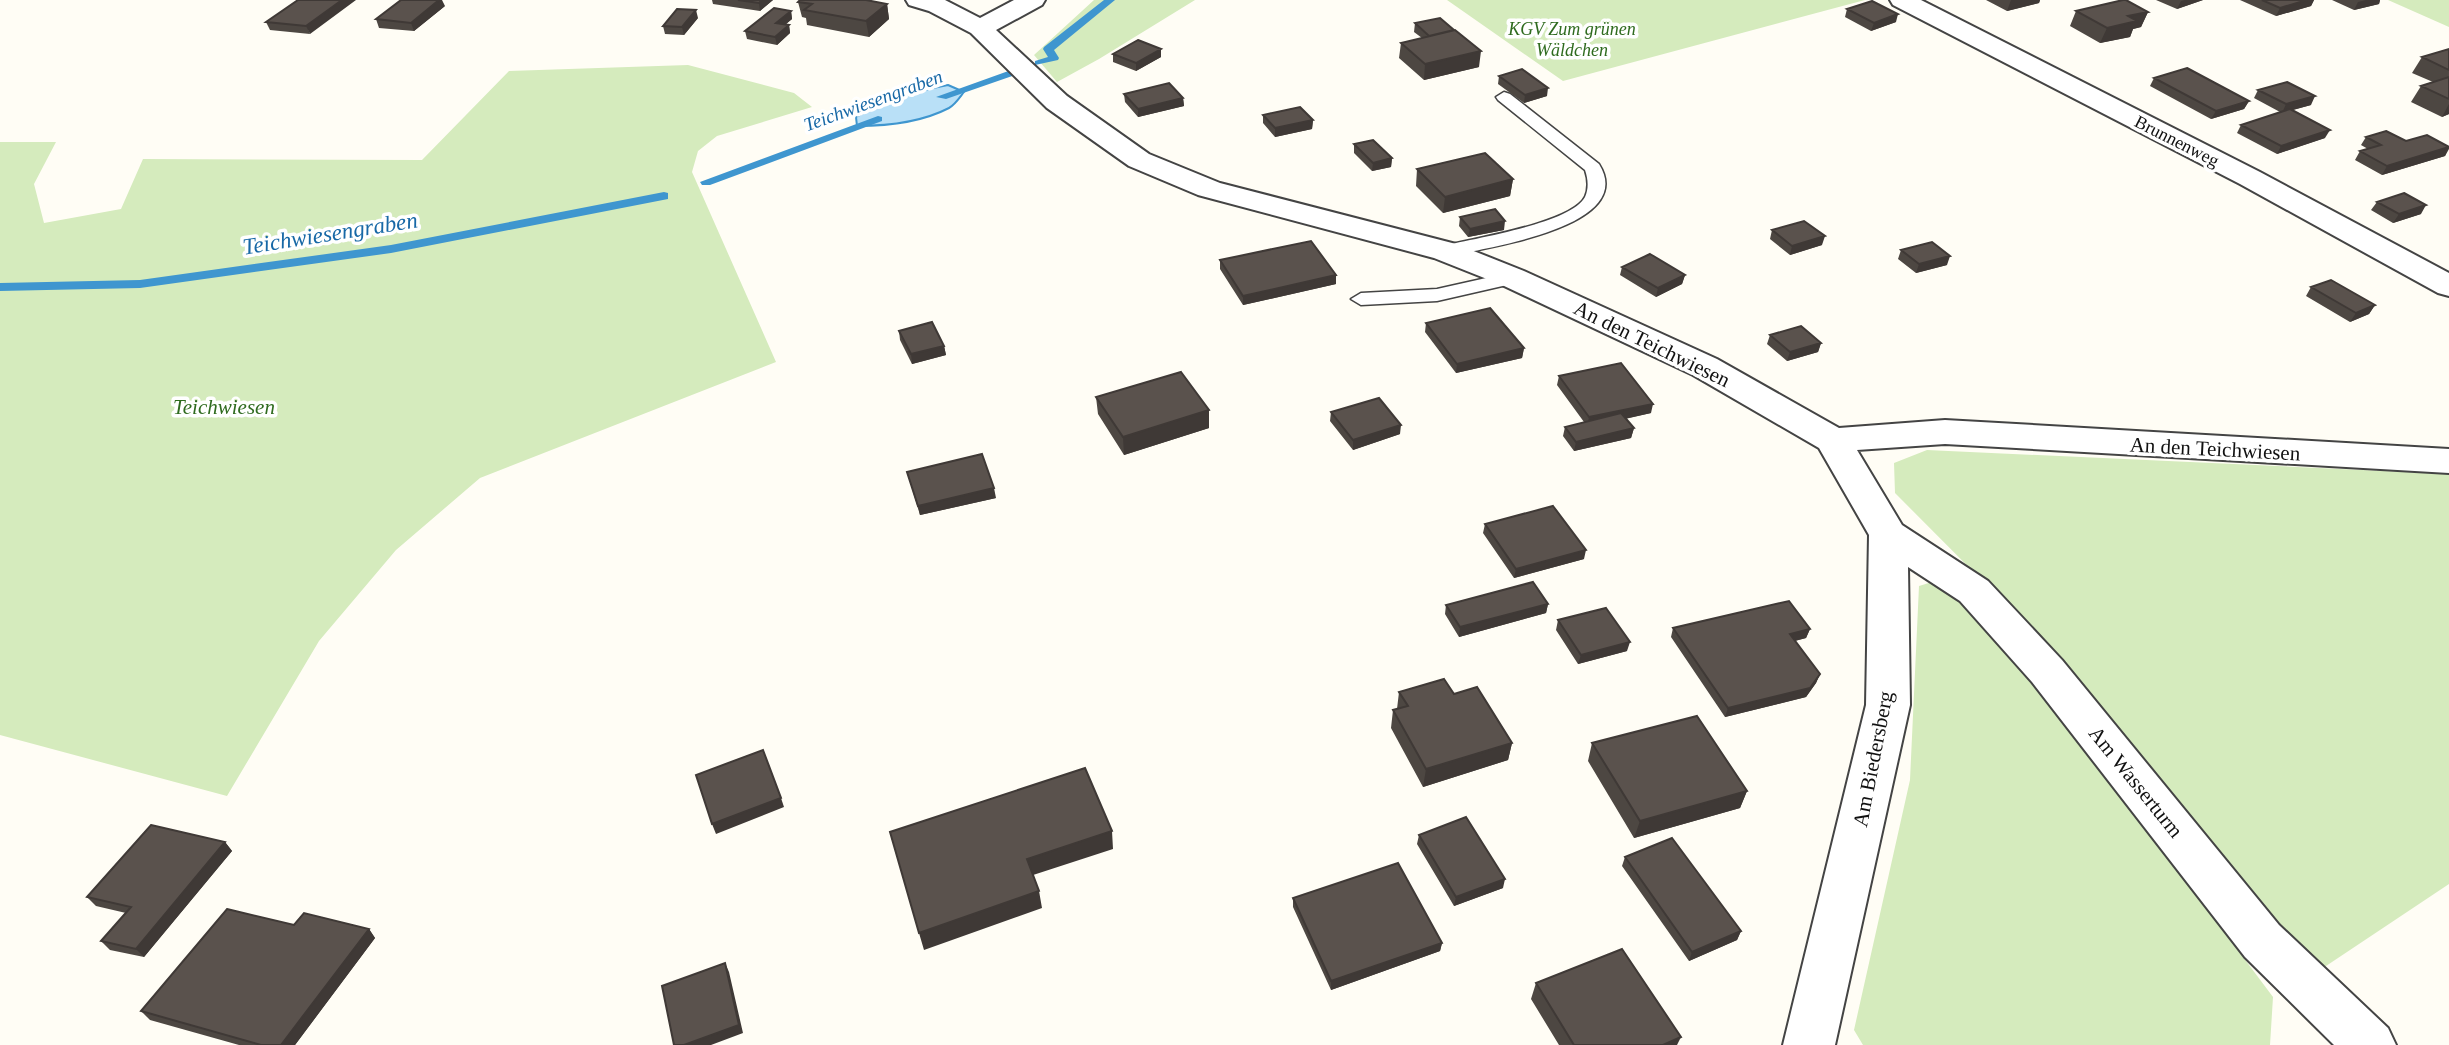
<svg xmlns="http://www.w3.org/2000/svg" width="2449" height="1045" font-family="'Times New Roman',serif">
  <style>
    .green { fill: #d5ebbd }
    .water { fill: #b9e0f7; stroke: #3f96cf; stroke-width: 2 }
    .lines { fill: none; stroke-linecap: round; stroke-linejoin: round }
    .stream { fill: #3f96cf; fill-rule: evenodd }
    .service-casing { stroke: #444; stroke-width: 3 }
    .minor-casing { stroke: #444; stroke-width: 4 }
    .service { fill: #fff; fill-rule: evenodd }
    .minor { fill: #fff; fill-rule: evenodd }
    .wall { fill: #4d4742 }
    .shaded-wall { fill: #3f3936 }
    .building { fill: #5a524d; stroke: #3f3936; stroke-width: 2 }
    .labels { text-anchor: middle; stroke-width: 7; stroke-linejoin: round; paint-order: stroke }
    .far-park-label { font-size: 18px; font-style: italic; fill: #2f6b1f; stroke: #fff }
    .far-street-label { font-size: 18px; fill: #111; stroke: #fff }
    .far-water-label { font-size: 19px; font-style: italic; fill: #1768a6; stroke: #fff }
    .street-label { font-size: 21px; fill: #111; stroke: #fff }
    .park-label { font-size: 21px; font-style: italic; fill: #2f6b1f; stroke: #fff }
    .water-label { font-size: 23px; font-style: italic; fill: #1768a6; stroke: #fff }
  </style>
  <rect width="100%" height="100%" fill="#fffdf5"/>
  <path class="green" d="M1094,0H1195L1099,59L1057,82L1034,55Z
    M1447,0H1865L1563,81Z
    M2388,0H2449V27Z
    M688,65L794,93L812,107L717,136L698,151L692,172L776,362L480,478L396,550L319,641L227,796L0,735V142H56L34,184L44,223L121,209L143,159L422,160L509,71Z
    M1927,450L2449,474V884L2317,972L2067,666L1895,493L1894,463Z
    M1932,582L1950,588L2015,653L2273,997L2270,1045H1863L1854,1030L1910,780L1919,586Z"/>
  <path class="water" d="M948,85L964,92C960,97 955,105 949,108C922,122 888,126 857,126L856,117C886,100 915,91 948,85Z"/>
  <g class="lines">
    <path class="stream" d="M1104,0H1115L1054,50L1059,58L1058,60L1035,65V61L1048,57L1043,49L1044,47Z
      M1014,69L1019,72L1018,74L946,99L936,97Z
      M878,116L882,117V121L710,185H702L700,182Z
      M664,192L668,193V199L391,253L140,288L0,291V283L140,280L391,245Z"/>
    <defs>
      <path id="service" d="M1504,92L1510,94L1599,164C1639,228 1481,248 1445,257L1438,255L1436,251L1438,247C1469,239 1571,224 1585,197C1589,188 1588,179 1585,170L1498,100L1496,97Z
        M1513,272L1520,274L1522,278L1520,282L1437,301L1361,305L1351,299L1361,293L1437,289Z"/>
      <path id="minor" d="M906,0H945L980,18L1014,0H1045L1042,5L996,30L1067,96L1149,154L1220,183L1456,244L1524,271L1717,359L1839,428L1945,420L2449,449V473L1945,444L1857,450L1902,525L1988,581L2062,660L2279,925L2388,1028L2396,1045H2334L2245,957L2032,682L1960,601L1908,567L1910,705L1835,1045H1783L1866,705L1869,535L1819,448L1693,375L1502,285L1434,258L1198,195L1129,166L1047,108L971,33L929,11L909,5Z
        M1890,0H1921L2260,172L2449,273V296L2438,293L2240,184L1893,5Z"/>
    </defs>
    <use href="#service" class="service-casing"/>
    <use href="#minor" class="minor-casing"/>
    <use href="#service" class="service"/>
    <use href="#minor" class="minor"/>
  </g>
  <path class="wall" d="M298,0L310,34L270,30L266,22Z
    M712,0H773L760,11L713,4Z
    M1986,0H2040L2039,3L2007,11Z
    M2156,0H2203L2177,9Z
    M2240,0H2314L2311,6L2276,16Z
    M2332,0H2380L2379,4L2354,10Z
    M798,2L887,4L889,19L869,37L807,25L806,18L802,17Z
    M445,6L414,31L379,28L376,19Z
    M1847,9L1896,22L1871,31L1845,17Z
    M791,11L792,19L785,25H789L790,33L777,45L747,39L745,31Z
    M2076,11L2148,12L2141,27L2133,29L2130,37L2100,43L2070,26Z
    M698,18L684,35L665,34L663,26Z
    M1415,23L1479,67L1424,80L1399,58L1401,43L1422,38L1414,32Z
    M2449,49V114L2442,117L2411,102L2421,86L2433,82L2412,73L2422,57Z
    M1113,54L1161,57L1136,71L1113,62Z
    M1499,76L1547,96L1524,103L1498,84Z
    M2154,78L2249,101L2244,109L2211,119L2150,86Z
    M2258,90L2311,105L2292,110L2325,138L2277,154L2237,133L2241,125L2280,112L2254,98Z
    M1124,94L1183,98L1184,106L1138,117L1125,102Z
    M1263,115L1313,120L1312,129L1275,137L1263,123Z
    M2366,137L2449,147V149L2445,156L2382,175L2355,160L2360,151L2368,149L2361,145Z
    M1354,144L1392,158L1391,167L1372,171L1354,153Z
    M1417,169L1513,179L1510,196L1443,213L1416,186Z
    M2377,202L2421,214L2393,223L2371,210Z
    M1460,217L1504,230L1468,237L1459,226Z
    M1772,230L1822,245L1790,255L1770,239Z
    M1901,250L1947,265L1916,273L1898,259Z
    M1220,260L1336,275V284L1243,305L1220,269Z
    M1622,267L1685,275L1682,284L1656,297L1620,275Z
    M2311,287L2375,305L2369,314L2350,322L2306,296Z
    M1426,323L1524,348L1522,358L1456,373L1425,332Z
    M899,331L944,346L946,355L912,364L900,340Z
    M1770,335L1821,343L1818,352L1787,361L1767,344Z
    M1559,376L1651,413L1625,419L1634,428L1631,438L1574,451L1563,436L1565,427L1584,422L1557,385Z
    M1096,397L1209,428L1124,455L1098,414Z
    M1331,412L1400,434L1353,450L1330,421Z
    M907,472L996,498L920,515Z
    M1485,524L1584,559L1514,578L1483,533Z
    M1548,604L1546,613L1459,637L1445,614L1446,605Z
    M1558,620L1627,651L1578,664L1556,630Z
    M1673,628L1810,629L1806,638L1795,641L1820,674L1816,683L1806,697L1725,717L1671,637Z
    M1399,692L1454,694L1512,743L1508,760L1423,787L1391,728L1393,710L1397,709Z
    M1592,743L1747,791L1740,808L1634,838L1588,761Z
    M1419,835L1503,888L1454,906L1417,844Z
    M225,842L232,851L144,957L110,950L101,941L126,913L96,906L87,897Z
    M1625,857L1741,931L1737,940L1689,961L1622,866Z
    M1293,898L1442,943L1440,951L1331,990L1293,907Z
    M369,929L375,938L295,1045H239L150,1020L141,1011Z
    M1536,983L1677,1045H1559L1531,999Z"/>
  <path class="shaded-wall" d="M342,0H356L310,34L306,26Z
    M439,0H442L445,6L414,31L411,23Z
    M762,0H773L760,11L759,3Z
    M2011,0H2040L2039,3L2007,11Z
    M2185,0H2203L2177,9L2181,1Z
    M2307,0H2314L2311,6L2276,16L2280,8Z
    M2366,0H2380L2379,4L2354,10L2358,2Z
    M887,4L889,19L869,37L866,21Z
    M696,10L698,18L684,35L682,27Z
    M791,11L792,19L777,31L776,23Z
    M2148,12L2141,27L2133,29L2130,37L2100,43L2107,28L2128,16Z
    M1898,14L1896,22L1871,31L1874,23Z
    M789,25L790,33L777,45L775,37Z
    M1161,49V57L1136,71V63Z
    M1481,51L1479,67L1424,80L1425,64Z
    M1548,88L1547,96L1524,103L1525,95Z
    M2315,96L2311,105L2282,113L2286,104Z
    M1183,98L1184,106L1138,117V109Z
    M2249,101L2244,109L2211,119L2216,111Z
    M2449,104V114L2442,117Z
    M1313,120L1312,129L1275,137V128Z
    M2330,130L2325,138L2277,154L2281,146Z
    M2449,147L2445,156L2382,175L2387,166Z
    M1392,158L1391,167L1372,171L1373,163Z
    M1513,179L1510,196L1443,213L1445,197Z
    M2426,205L2421,214L2393,223L2399,214Z
    M1505,221L1504,230L1468,237L1470,229Z
    M1825,236L1822,245L1790,255L1792,246Z
    M1950,256L1947,265L1916,273L1919,264Z
    M1336,275V284L1243,305V296Z
    M1685,275L1682,284L1656,297L1658,288Z
    M2375,305L2369,314L2350,322L2356,313Z
    M1821,343L1818,352L1787,361L1790,352Z
    M944,346L946,355L912,364L911,354Z
    M1524,348L1522,358L1456,373L1457,364Z
    M1653,404L1651,413L1587,427L1589,417Z
    M1209,410V428L1124,455L1123,437Z
    M1401,425L1400,434L1353,450V440Z
    M1634,428L1631,438L1574,451L1576,442Z
    M994,488L996,498L920,515L918,506Z
    M1586,550L1584,559L1514,578L1516,569Z
    M1548,604L1546,613L1459,637L1460,627Z
    M1810,629L1806,638L1786,643L1790,634Z
    M1630,642L1627,651L1578,664L1581,655Z
    M1820,674L1816,683L1806,697L1725,717L1728,708Z
    M1512,743L1508,760L1423,787L1426,769Z
    M1747,791L1740,808L1634,838L1640,821Z
    M781,798L784,807L716,834L712,824Z
    M1112,831L1113,849L1030,876L1027,859Z
    M225,842L232,851L144,957L136,949Z
    M1505,879L1503,888L1454,906L1456,897Z
    M1039,891L1042,908L924,950L919,933Z
    M369,929L375,938L295,1045H281Z
    M1741,931L1737,940L1689,961L1692,952Z
    M1442,943L1440,951L1331,990V981Z
    M725,963L729,972L743,1033L711,1045H684Z
    M1681,1037L1677,1045H1663Z"/>
  <path class="building" d="M298,0H342L306,26L266,22Z
    M401,0H439L411,23L376,19Z
    M738,0H762L759,3Z
    M800,0H866L887,4L866,21L804,10L812,4L798,2Z
    M2123,0H2126L2148,12L2128,16L2137,21L2107,28L2076,11Z
    M2262,0H2307L2280,8Z
    M1872,1L1898,14L1874,23L1847,9Z
    M774,8L791,11L776,23L789,25L775,37L745,31Z
    M677,9L696,10L682,27L663,26Z
    M1440,18L1454,30L1429,36L1415,23Z
    M1455,30L1481,51L1425,64L1401,43Z
    M1138,40L1161,49L1136,63L1113,54Z
    M2449,49V70L2422,57Z
    M2187,68L2249,101L2216,111L2154,78Z
    M1522,69L1548,88L1525,95L1499,76Z
    M2449,77V99L2421,86Z
    M2287,82L2315,96L2286,104L2258,90Z
    M1169,83L1183,98L1138,109L1124,94Z
    M1300,107L1313,120L1275,128L1263,115Z
    M2290,109L2330,130L2281,146L2241,125Z
    M2386,131L2406,141L2427,135L2449,147L2387,166L2360,151L2381,145L2366,137Z
    M1373,140L1392,158L1373,163L1354,144Z
    M1485,153L1513,179L1445,197L1417,169Z
    M2404,193L2426,205L2399,214L2377,202Z
    M1495,209L1505,221L1470,229L1460,217Z
    M1804,221L1825,236L1792,246L1772,230Z
    M1311,241L1336,275L1243,296L1220,260Z
    M1932,242L1950,256L1919,264L1901,250Z
    M1650,254L1685,275L1658,288L1622,267Z
    M2331,280L2375,305L2356,313L2311,287Z
    M1490,308L1524,348L1457,364L1426,323Z
    M932,322L944,346L911,354L899,331Z
    M1801,326L1821,343L1790,352L1770,335Z
    M1621,363L1653,404L1589,417L1559,376Z
    M1181,372L1209,410L1123,437L1096,397Z
    M1379,398L1401,425L1353,440L1331,412Z
    M1621,413L1634,428L1576,442L1565,427Z
    M982,454L994,488L918,506L907,472Z
    M1553,506L1586,550L1516,569L1485,524Z
    M1533,582L1548,604L1460,627L1446,605Z
    M1789,601L1810,629L1790,634L1820,674L1810,688L1728,708L1673,628Z
    M1606,608L1630,642L1581,655L1558,620Z
    M1444,679L1454,694L1477,687L1512,743L1426,769L1393,710L1408,706L1399,692Z
    M1697,716L1747,791L1640,821L1592,743Z
    M763,750L781,798L712,824L696,775Z
    M1085,768L1112,831L1027,859L1039,891L919,933L890,832Z
    M1466,817L1505,879L1456,897L1419,835Z
    M151,825L225,842L136,949L101,941L131,907L87,897Z
    M1672,838L1741,931L1692,952L1625,857Z
    M1398,863L1442,943L1331,981L1293,898Z
    M227,909L294,925L304,913L369,929L281,1045H261L141,1011Z
    M1622,949L1681,1037L1663,1045H1574L1536,983Z
    M725,963L739,1025L684,1045H674L662,986Z"/>
  <g class="labels">
    <g class="far-park-label">
      <text x="1572" y="35">KGV Zum grünen<tspan x="1572" dy="21">Wäldchen</tspan></text>
    </g>
    <g class="far-street-label">
      <text transform="translate(2177 141) rotate(27)" y="6">Brunnenweg</text>
    </g>
    <g class="far-water-label">
      <text transform="translate(873 100) rotate(-20)" y="7">Teichwiesengraben</text>
    </g>
    <g class="street-label">
      <text transform="translate(1652 344) rotate(26)" y="7">An den Teichwiesen</text>
      <text transform="translate(2215 449) rotate(3)" y="7">An den Teichwiesen</text>
      <text transform="translate(1873 759) rotate(-79)" y="7">Am Biedersberg</text>
      <text transform="translate(2136 782) rotate(51)" y="7">Am Wasserturm</text>
    </g>
    <g class="park-label">
      <text x="224" y="414">Teichwiesen</text>
    </g>
    <g class="water-label">
      <text transform="translate(330 233) rotate(-9)" y="8">Teichwiesengraben</text>
    </g>
  </g>
</svg>
